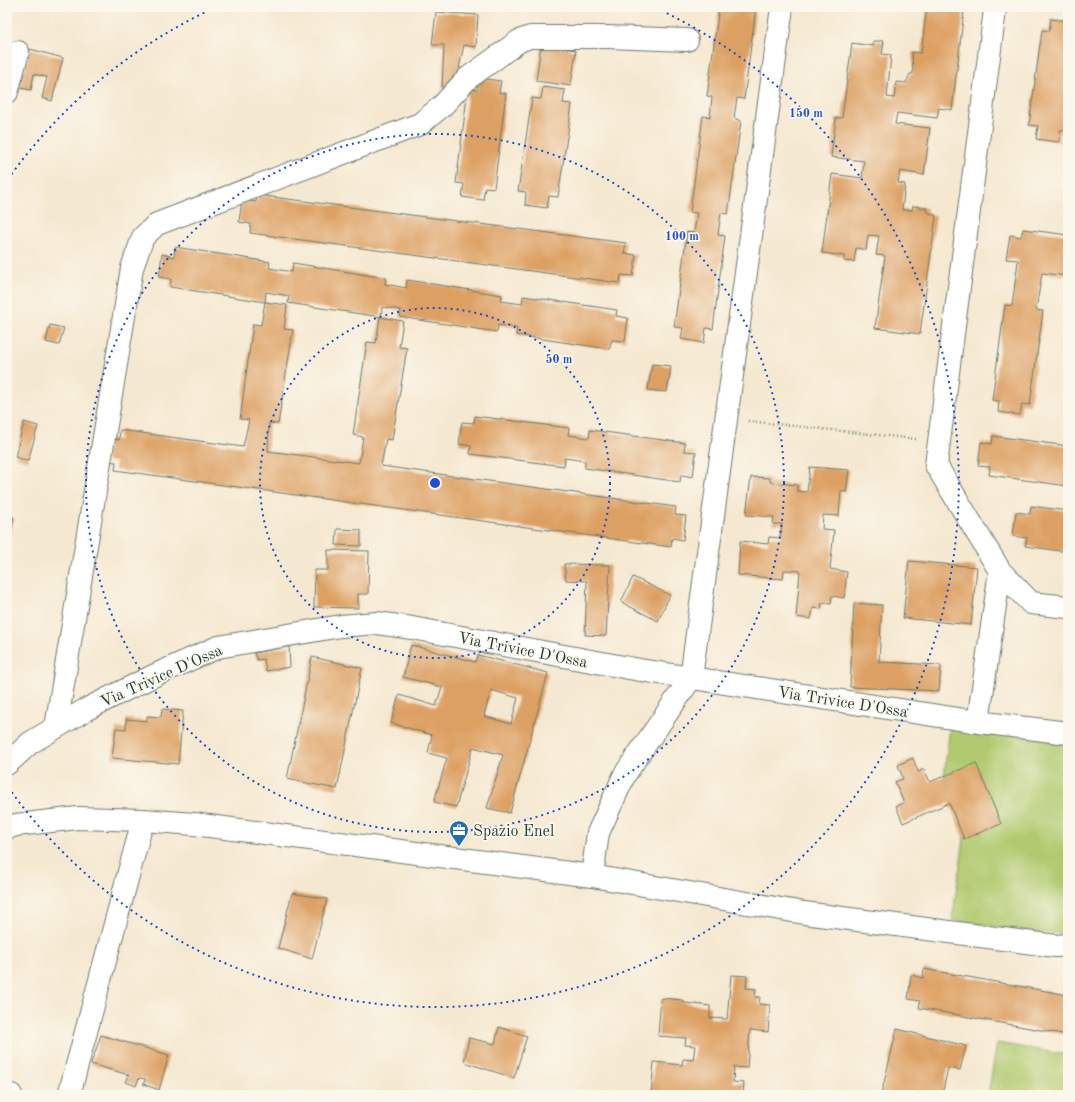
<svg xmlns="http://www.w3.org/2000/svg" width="1075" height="1102" font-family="'Old Standard TT',serif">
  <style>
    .green { fill: #b1ca6f; stroke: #688452 }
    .building { fill: #dda063; fill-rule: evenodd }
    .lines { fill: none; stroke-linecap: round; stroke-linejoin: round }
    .minor-casing { stroke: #6a796b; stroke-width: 24 }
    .path { stroke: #6a796b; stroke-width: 2.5; stroke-dasharray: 1 3; stroke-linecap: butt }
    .minor { stroke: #fff; stroke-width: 22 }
    .ring { fill: none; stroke: #1d4ed8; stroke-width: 2; stroke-dasharray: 2 4 }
    .labels { text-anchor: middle; stroke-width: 3.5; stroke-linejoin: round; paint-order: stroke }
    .street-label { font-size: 16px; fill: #1f3d34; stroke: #fbf7ec }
    .poi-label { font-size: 16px; fill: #1f3d34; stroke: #fbf7ec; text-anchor: start }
    .centre { fill: #1d4ed8; stroke: #fbf7ec; stroke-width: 2 }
    .ring-label { font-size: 12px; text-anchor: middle; font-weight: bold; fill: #1d4ed8; stroke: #fbf7ec; stroke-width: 3.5; stroke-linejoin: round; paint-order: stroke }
  </style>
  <rect width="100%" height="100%" fill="#fbf7ec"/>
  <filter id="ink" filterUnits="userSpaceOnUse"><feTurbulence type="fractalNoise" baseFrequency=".025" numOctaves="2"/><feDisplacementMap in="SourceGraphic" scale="8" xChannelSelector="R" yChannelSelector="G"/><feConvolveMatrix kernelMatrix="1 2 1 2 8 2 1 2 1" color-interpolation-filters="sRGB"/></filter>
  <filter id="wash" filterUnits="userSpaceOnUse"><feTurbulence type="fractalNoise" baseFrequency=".012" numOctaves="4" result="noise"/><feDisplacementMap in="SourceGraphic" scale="16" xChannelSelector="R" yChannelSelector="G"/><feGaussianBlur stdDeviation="0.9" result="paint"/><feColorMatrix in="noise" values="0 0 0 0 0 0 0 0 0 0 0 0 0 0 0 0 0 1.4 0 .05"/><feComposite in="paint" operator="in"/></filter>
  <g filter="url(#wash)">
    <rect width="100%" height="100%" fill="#f5e8d0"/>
    <path class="green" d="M950,726L1068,743V934L1034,932L952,920L964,839L944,776Z
      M997,1043L1068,1055V1095H988Z"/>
    <g id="blocks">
      <path class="building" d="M719,7H756L744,99L737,98L734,118L741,121L728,214L721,213L718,235L725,236L713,329L706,328L704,343L681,339L683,328L674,327L687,232L694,233L697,213L690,212L703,116L710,117L712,97L707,96Z
        M927,7L964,11L952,110L939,108L937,118L897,113L895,124L930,128L924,175L900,171L898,183L905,184L902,210H912L913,206L927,208L926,211L936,216L920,334L875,328L885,256L876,255L879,236L868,235L866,250L856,248L854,262L844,261V256L822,253L832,174L862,178L864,161L831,157L836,118H842L852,43L873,46V41H884L882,54L891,55L887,97L894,98L896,82L906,83L910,74H913L912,52L921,53Z
        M436,12L478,15L476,47L464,45L459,68L466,69L442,89L444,45H432Z
        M1051,19L1068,21V126L1067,130H1060L1059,142L1036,139L1038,126L1029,125L1042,30L1049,31Z
        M541,45L576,50L571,86L536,81Z
        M30,49L63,58L52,101L42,98L47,77L34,74L31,90L20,88Z
        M479,78L501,81L499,93H506L494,188L485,187L483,200L462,197L464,184L456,183L468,89L477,90Z
        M543,87L565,90L563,103L572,104L558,197L549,196L547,208L525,205L526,192L518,191L532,98L541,99Z
        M257,195L626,243L624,253L636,255L633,276L621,275L620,283L250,233L251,224L239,222L242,200L256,202Z
        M1023,229L1068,235V276L1042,273L1036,310L1043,311L1030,405L1022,404L1020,415L998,412L999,401L992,400L1005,305L1012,306L1017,269L1018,260L1006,259L1010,235L1021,237Z
        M175,247L270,262L269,268L292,272L293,263L386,278L385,284L406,288L407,280L502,295L501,301L522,304L523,296L617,310L616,316L628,318L625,341L612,340L609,349L516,335L517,328L498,325L497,332L400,317L401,310L382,307L381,317L288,303L289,296L266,292L265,302L170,287L171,279L159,277L162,254L174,257Z
        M265,302L287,305L284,329L293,330L278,424L269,423L268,451L359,463L363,437L353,435L367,342L376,343L380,317L403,321L399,347L407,348L392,440L386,439L381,466L676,507L675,515L686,516L683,540L672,538L671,547L115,470L116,462L106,461L109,438L119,440L120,430L243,447L249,420L240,419L253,324L261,325Z
        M50,325L64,328L59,345L46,342Z
        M652,364L671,366L667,392L648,390Z
        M475,416L569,428L568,435L589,438L590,430L685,443L684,451L696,452L693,477L681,475L680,482L585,468V461L565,458L564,466L470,454L471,446L459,444L462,422L474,423Z
        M24,422L38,426L28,461L15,457Z
        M993,436L1068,446V486L989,475L990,467L978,466L981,442L992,444Z
        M810,467L849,470L846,492L841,491L839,516L823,515L822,529L834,530L830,569L847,572L844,598L832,596L831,604L822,603L821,609L813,608L811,619L796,617L800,571L784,570L783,579L738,575L740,541L768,544L769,537L780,538L782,524H773L774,517L746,515L751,477L770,478V482L797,485V491L807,492Z
        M1031,506L1068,511V552L1025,546L1027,538L1013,536L1016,512L1030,514Z
        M7,516L14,518L8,542H7Z
        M337,529L361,530V546L336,545Z
        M328,550L369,551L368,594H358V608L314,607L315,570H328Z
        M909,561L977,567L971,625L903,618Z
        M564,564L610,565L606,636L585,635L587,581L566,580Z
        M633,577L670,595L658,621L621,602Z
        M854,603L882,605L879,662L941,665L939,691L850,687Z
        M411,645L475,662L478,655L548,673L510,813L487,808L503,755L473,747L456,807L434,802L447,758L428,753L432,735L391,723L399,695L436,706L442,687L403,677ZM491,690L518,698L511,724L484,716Z
        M289,646L290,667L266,671L264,659L257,660L254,653Z
        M312,657L362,668L337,789L287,779Z
        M162,709L183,711L178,764L112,758L116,728L126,729V719L147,721V716L161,717Z
        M913,758L918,772L924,769L930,782L976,763L1001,824L964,839L949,803L903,823L896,806L904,803L895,782L903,779L898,765Z
        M292,893L327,899L312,959L278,948Z
        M924,969L1068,995V1035L919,1008L920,1001L908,999L911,975L923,978Z
        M731,975L747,976L746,988L756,989L755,997H760L759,1004L770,1005L768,1032L750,1030L747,1068L734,1067L733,1082L744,1083L743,1095H707L698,1094L697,1095H651L654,1062L682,1065L683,1059L693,1060L695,1046L685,1045L686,1038L658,1036L661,998L682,1000L685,1003L710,1006V1018L727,1019Z
        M499,1027L527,1036L514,1078L464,1062L469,1038L495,1044Z
        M897,1029L966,1046L960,1070L948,1068L942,1095H881Z
        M101,1035L169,1055L159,1090L143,1084L146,1079L139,1078L136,1086L126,1082L129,1075L91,1064Z"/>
    </g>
  </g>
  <g filter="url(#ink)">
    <use href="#blocks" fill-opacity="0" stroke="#6a796b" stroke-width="1"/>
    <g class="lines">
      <defs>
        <path id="minor" d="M7,92L18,52
          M1000,571L1031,603L1068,607
          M978,722L1000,571L936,465L995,10L994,7
          M56,727L132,268L143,237L157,224L420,124L442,106L468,78L493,60L519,41L530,37H608L687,40
          M7,764L30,743L85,710L153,676L218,647L341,626L377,623L412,628L640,670L978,722L1068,733
          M7,828L16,825L78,818L143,820L194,824L592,876L804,913L1056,946L1068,945
          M592,876L598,833L625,774L691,678L782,7
          M7,1094L11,1095
          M69,1095L143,820"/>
      </defs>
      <use href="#minor" class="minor-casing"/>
      <path class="path" d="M748,421L916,439"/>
      <use href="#minor" class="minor"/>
    </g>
  </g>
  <g class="ring">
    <circle cx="435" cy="483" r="175"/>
    <circle cx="435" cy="483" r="349"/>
    <path d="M8 179A524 524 0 0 1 214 8M656 8A524 524 0 1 1 8 787"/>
  </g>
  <defs>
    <symbol id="office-pin" viewBox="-11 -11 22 30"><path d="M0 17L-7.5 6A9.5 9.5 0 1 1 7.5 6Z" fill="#1f6fb2" stroke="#fbf7ec"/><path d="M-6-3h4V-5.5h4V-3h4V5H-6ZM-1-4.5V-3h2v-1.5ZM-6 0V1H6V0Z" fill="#fff"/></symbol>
  </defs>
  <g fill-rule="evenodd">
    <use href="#office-pin" x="448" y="819" width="22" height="30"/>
  </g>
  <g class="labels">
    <g class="street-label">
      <text transform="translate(523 649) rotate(11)" y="6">Via Trivice D'Ossa</text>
      <text transform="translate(161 675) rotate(-24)" y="6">Via Trivice D'Ossa</text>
      <text transform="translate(843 701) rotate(9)" y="6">Via Trivice D'Ossa</text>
    </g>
    <g class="poi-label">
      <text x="473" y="836">Spazio Enel</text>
    </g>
  </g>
  <circle cx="435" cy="483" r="6" class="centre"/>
  <g class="ring-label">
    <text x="806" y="117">150 m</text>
    <text x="682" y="240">100 m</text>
    <text x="559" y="363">50 m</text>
  </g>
  <rect width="1075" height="1102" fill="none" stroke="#fbf7ec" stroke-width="24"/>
</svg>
